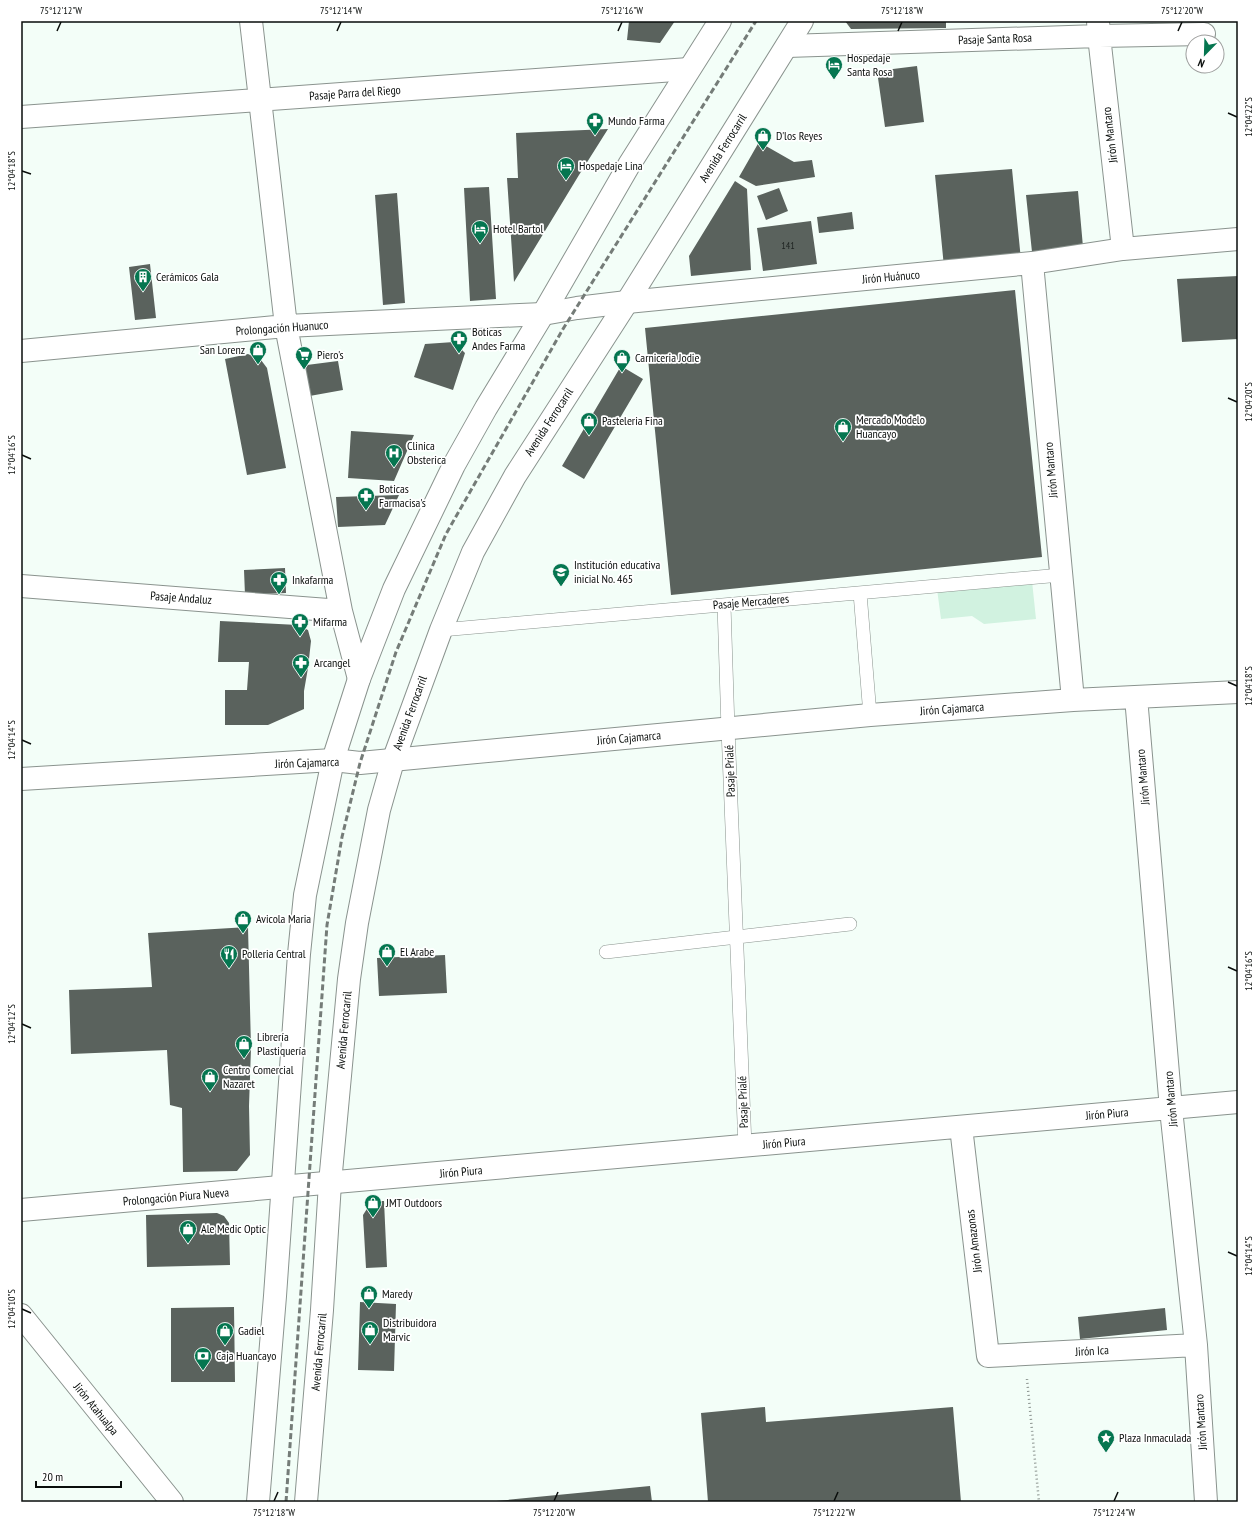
<svg xmlns="http://www.w3.org/2000/svg" width="1259" height="1523" font-family="'PT Sans Narrow',sans-serif">
  <style>
    .green { fill: #d1f2e0 }
    .building { fill: #5a625d }
    .lines { fill: none; stroke-linecap: round; stroke-linejoin: round }
    .lane-casing { stroke: #8a938e; stroke-width: 14 }
    .street-casing { stroke: #8a938e; stroke-width: 24 }
    .primary-casing { stroke: #8a938e; stroke-width: 24 }
    .path { stroke: #8c9490; stroke-width: 2.5; stroke-dasharray: 1 3; stroke-linecap: butt }
    .lane { stroke: #fff; stroke-width: 13 }
    .street { stroke: #fff; stroke-width: 22 }
    .primary { stroke: #fff; stroke-width: 22 }
    .rail { stroke: #757c78; stroke-width: 3; stroke-dasharray: 6 3; stroke-linecap: butt }
    .ticks { fill: none; stroke: #090d0b; stroke-width: 1.5 }
    .labels { text-anchor: middle; stroke-width: 3.5; stroke-linejoin: round; paint-order: stroke }
    .number-label { font-size: 10px; fill: #1d2220 }
    .street-label { font-size: 12px; fill: #090d0b; stroke: #fff }
    .poi-label { font-size: 12px; fill: #090d0b; stroke: #fff; text-anchor: start }
    .neatline { fill: none; stroke: #090d0b; stroke-width: 1.5 }
    .ticks-label { font-size: 10px; text-anchor: middle; fill: #090d0b }
  </style>
  <rect width="100%" height="100%" fill="#f3fef8"/>
  <path class="green" d="M1032,581L1036,619L984,624L972,616L941,619L937,589Z"/>
  <path class="building" d="M629,21H675L660,43L627,40Z
    M845,21H946V28L851,29Z
    M917,66L924,122L885,127L877,71Z
    M608,129L579,175L514,282L507,178H518L516,133Z
    M759,142L794,162L812,160L815,177L756,186L739,177Z
    M1012,169L1021,260L944,267L935,175Z
    M735,181L747,189L751,270L691,276L689,256Z
    M489,187L496,299L470,301L464,188Z
    M779,188L788,211L766,220L757,196Z
    M1078,191L1083,247L1032,252L1026,195Z
    M397,193L405,303L383,305L375,195Z
    M852,212L854,229L819,233L817,217Z
    M811,221L817,264L763,271L757,228Z
    M150,264L156,318L135,320L129,267Z
    M1238,276V339L1182,342L1177,279Z
    M1015,290L1042,557L671,595L645,328Z
    M454,342L465,353L453,390L414,377L425,344Z
    M248,354L261,360L267,368L286,468L247,475L225,359Z
    M338,361L343,390L304,397L299,366Z
    M621,366L643,379L584,479L562,466Z
    M351,431L414,435L394,481L348,478Z
    M399,495L385,525L338,527L336,497Z
    M285,568L286,593L245,595L244,570Z
    M220,621L298,625L308,630L311,641L308,668L304,691V709L268,725H225V690H247L249,662H218Z
    M248,927L251,1048L249,1106L250,1155L237,1171L183,1172L182,1108L170,1105L167,1050L71,1054L69,990L152,987L148,933Z
    M445,955L447,993L379,996L377,958Z
    M372,1201H384L387,1267L366,1268L363,1215Z
    M217,1213L224,1216L229,1223L230,1265L147,1267L146,1215Z
    M360,1302L396,1304L394,1371L358,1370Z
    M234,1307L235,1382H171V1308Z
    M1165,1308L1167,1330L1080,1339L1078,1317Z
    M765,1407L766,1422L953,1407L961,1502H708L701,1413Z
    M650,1486L652,1502H496V1501Z"/>
  <g class="lines">
    <defs>
      <path id="lane" d="M860,593L870,715
        M724,605L728,729L745,1146
        M441,630L1061,575
        M606,952L850,924"/>
      <path id="street" d="M251,21L286,326L341,611L359,679
        M1098,21L1099,36L1123,249
        M787,46L1099,36L1204,34
        M21,117L689,69
        M1032,263L1073,700
        M21,351L286,326L543,314L577,308L627,302L1032,263L1123,249L1238,239
        M21,586L341,611
        M1136,697L1171,1109L1196,1345L1206,1502
        M21,779L333,760L360,763L870,715L1073,700L1238,692
        M961,1127L988,1356L1196,1345
        M21,1210L1238,1102
        M21,1315L172,1502"/>
      <path id="primary" d="M258,1502L275,1296L299,954L305,895L333,760L359,679L394,589L454,465L486,408L543,314L629,165L720,21
        M306,1502L322,1310L330,1183L349,979L357,923L379,810L393,761L441,630L473,552L515,476L627,302L802,21"/>
    </defs>
    <use href="#lane" class="lane-casing"/>
    <use href="#street" class="street-casing"/>
    <use href="#primary" class="primary-casing"/>
    <path class="path" d="M1027,1379L1039,1502"/>
    <use href="#lane" class="lane"/>
    <use href="#street" class="street"/>
    <use href="#primary" class="primary"/>
    <path class="rail" d="M286,1502L327,925L342,837L360,763L396,652L446,534L563,329L756,21"/>
  </g>
  <path class="ticks" d="M57,31L61,22M337,31L341,22M618,31L622,22M898,31L902,22M1178,31L1182,22M1228,113L1237,117M22,171L31,174M1228,398L1237,402M22,455L31,459M1228,682L1237,686M22,740L31,744M1228,967L1237,971M22,1024L31,1028M1228,1252L1237,1256M22,1309L31,1313M274,1501L278,1492M554,1501L558,1492M834,1501L838,1492M1114,1501L1118,1492"/>
  <defs>
    <symbol id="hotel-pin" viewBox="-11 -11 22 30"><path d="M0 17L-7.5 6A9.5 9.5 0 1 1 7.5 6Z" fill="#057650" stroke="#fff"/><path d="M-6-4.5h1.5V1H6V5H4.5V3h-9V5H-6ZM-4 0a1.8 1.8 0 1 1 3.6 0ZM.5 0V-2.5h3Q6-2.5 6 0Z" fill="#fff"/></symbol>
    <symbol id="pharmacy-pin" viewBox="-11 -11 22 30"><path d="M0 17L-7.5 6A9.5 9.5 0 1 1 7.5 6Z" fill="#057650" stroke="#fff"/><path d="M-2-6h4v4h4v4h-4v4h-4v-4h-4v-4h4Z" fill="#fff"/></symbol>
    <symbol id="shop-pin" viewBox="-11 -11 22 30"><path d="M0 17L-7.5 6A9.5 9.5 0 1 1 7.5 6Z" fill="#057650" stroke="#fff"/><path d="M-5-2.5h2.3a2.7 3.5 0 0 1 5.4 0H5L5.5 6h-11ZM-1.5-2.5h3a1.5 2.3 0 0 0-3 0Z" fill="#fff"/></symbol>
    <symbol id="building-pin" viewBox="-11 -11 22 30"><path d="M0 17L-7.5 6A9.5 9.5 0 1 1 7.5 6Z" fill="#057650" stroke="#fff"/><path d="M-4-6H4V6H1V3H-1V6H-4ZM-2.5-4.3h1.7v1.8h-1.7ZM.8-4.3h1.7v1.8H.8ZM-2.5-1h1.7V.8h-1.7ZM.8-1h1.7V.8H.8Z" fill="#fff"/></symbol>
    <symbol id="supermarket-pin" viewBox="-11 -11 22 30"><path d="M0 17L-7.5 6A9.5 9.5 0 1 1 7.5 6Z" fill="#057650" stroke="#fff"/><path d="M-6-5.5h2.5l.6 2H6L4.5 2H-2.5L-4.4-4H-6ZM-1.5 3.2a1.3 1.3 0 1 0 .1 0ZM3 3.2a1.3 1.3 0 1 0 .1 0Z" fill="#fff"/></symbol>
    <symbol id="hospital-pin" viewBox="-11 -11 22 30"><path d="M0 17L-7.5 6A9.5 9.5 0 1 1 7.5 6Z" fill="#057650" stroke="#fff"/><path d="M-5-5h3v3.5h4V-5h3V5h-3V1.5h-4V5h-3Z" fill="#fff"/></symbol>
    <symbol id="school-pin" viewBox="-11 -11 22 30"><path d="M0 17L-7.5 6A9.5 9.5 0 1 1 7.5 6Z" fill="#057650" stroke="#fff"/><path d="M0-5L7-2L0 1L-7-2ZM-4 1L0 2.5L4 1V4Q0 6-4 4Z" fill="#fff"/></symbol>
    <symbol id="restaurant-pin" viewBox="-11 -11 22 30"><path d="M0 17L-7.5 6A9.5 9.5 0 1 1 7.5 6Z" fill="#057650" stroke="#fff"/><path d="M-5-6h1v4h1v-4h1v4h1v-4h1v5L-1.5 .5V6h-2V.5L-5-1ZM5-6V6H3V1.5H1.5Q1.5-4 5-6Z" fill="#fff"/></symbol>
    <symbol id="bank-pin" viewBox="-11 -11 22 30"><path d="M0 17L-7.5 6A9.5 9.5 0 1 1 7.5 6Z" fill="#057650" stroke="#fff"/><path d="M-6-4H6V4H-6ZM0-2.3a2.3 2.3 0 1 0 0 4.6a2.3 2.3 0 1 0 0-4.6Z" fill="#fff"/></symbol>
    <symbol id="sight-pin" viewBox="-11 -11 22 30"><path d="M0 17L-7.5 6A9.5 9.5 0 1 1 7.5 6Z" fill="#057650" stroke="#fff"/><path d="M0-6L1.8-2.2L6-1.7L2.9 1.2L3.7 5.4L0 3.3L-3.7 5.4L-2.9 1.2L-6-1.7L-1.8-2.2Z" fill="#fff"/></symbol>
  </defs>
  <g fill-rule="evenodd">
    <use href="#hotel-pin" x="824" y="55" width="20" height="27"/>
    <use href="#pharmacy-pin" x="585" y="111" width="20" height="27"/>
    <use href="#shop-pin" x="753" y="126" width="20" height="27"/>
    <use href="#hotel-pin" x="556" y="156" width="20" height="27"/>
    <use href="#hotel-pin" x="470" y="219" width="20" height="27"/>
    <use href="#building-pin" x="133" y="267" width="20" height="27"/>
    <use href="#pharmacy-pin" x="449" y="329" width="20" height="27"/>
    <use href="#shop-pin" x="248" y="340" width="20" height="27"/>
    <use href="#supermarket-pin" x="294" y="345" width="20" height="27"/>
    <use href="#shop-pin" x="612" y="348" width="20" height="27"/>
    <use href="#shop-pin" x="579" y="411" width="20" height="27"/>
    <use href="#shop-pin" x="833" y="417" width="20" height="27"/>
    <use href="#hospital-pin" x="384" y="443" width="20" height="27"/>
    <use href="#pharmacy-pin" x="356" y="486" width="20" height="27"/>
    <use href="#school-pin" x="551" y="562" width="20" height="27"/>
    <use href="#pharmacy-pin" x="269" y="570" width="20" height="27"/>
    <use href="#pharmacy-pin" x="290" y="612" width="20" height="27"/>
    <use href="#pharmacy-pin" x="291" y="653" width="20" height="27"/>
    <use href="#shop-pin" x="233" y="909" width="20" height="27"/>
    <use href="#shop-pin" x="377" y="942" width="20" height="27"/>
    <use href="#restaurant-pin" x="219" y="944" width="20" height="27"/>
    <use href="#shop-pin" x="234" y="1034" width="20" height="27"/>
    <use href="#shop-pin" x="200" y="1067" width="20" height="27"/>
    <use href="#shop-pin" x="363" y="1193" width="20" height="27"/>
    <use href="#shop-pin" x="178" y="1219" width="20" height="27"/>
    <use href="#shop-pin" x="359" y="1284" width="20" height="27"/>
    <use href="#shop-pin" x="360" y="1320" width="20" height="27"/>
    <use href="#shop-pin" x="215" y="1321" width="20" height="27"/>
    <use href="#bank-pin" x="193" y="1346" width="20" height="27"/>
    <use href="#sight-pin" x="1096" y="1428" width="20" height="27"/>
  </g>
  <g class="labels">
    <g class="number-label">
      <text x="788" y="249">141</text>
    </g>
    <g class="street-label">
      <text transform="translate(995 39) rotate(-2)" y="4">Pasaje Santa Rosa</text>
      <text transform="translate(355 93) rotate(-4)" y="4">Pasaje Parra del Riego</text>
      <text transform="translate(1110 135) rotate(-97)" y="4">Jirón Mantaro</text>
      <text transform="translate(723 148) rotate(-58)" y="4">Avenida Ferrocarril</text>
      <text transform="translate(891 277) rotate(-5)" y="4">Jirón Huánuco</text>
      <text transform="translate(282 328) rotate(-4)" y="4">Prolongación Huanuco</text>
      <text transform="translate(549 422) rotate(-57)" y="4">Avenida Ferrocarril</text>
      <text transform="translate(1051 470) rotate(-95)" y="4">Jirón Mantaro</text>
      <text transform="translate(181 598) rotate(4)" y="4">Pasaje Andaluz</text>
      <text transform="translate(751 602) rotate(-5)" y="4">Pasaje Mercaderes</text>
      <text transform="translate(952 709) rotate(-4)" y="4">Jirón Cajamarca</text>
      <text transform="translate(410 713) rotate(-70)" y="4">Avenida Ferrocarril</text>
      <text transform="translate(629 738) rotate(-5)" y="4">Jirón Cajamarca</text>
      <text transform="translate(307 763) rotate(-2)" y="4">Jirón Cajamarca</text>
      <text transform="translate(730 771) rotate(-92)" y="4">Pasaje Prialé</text>
      <text transform="translate(1143 777) rotate(-95)" y="4">Jirón Mantaro</text>
      <text transform="translate(344 1030) rotate(-85)" y="4">Avenida Ferrocarril</text>
      <text transform="translate(1171 1099) rotate(-95)" y="4">Jirón Mantaro</text>
      <text transform="translate(743 1102) rotate(-92)" y="4">Pasaje Prialé</text>
      <text transform="translate(1107 1114) rotate(-5)" y="4">Jirón Piura</text>
      <text transform="translate(784 1143) rotate(-5)" y="4">Jirón Piura</text>
      <text transform="translate(461 1172) rotate(-5)" y="4">Jirón Piura</text>
      <text transform="translate(176 1197) rotate(-5)" y="4">Prolongación Piura Nueva</text>
      <text transform="translate(974 1241) rotate(-97)" y="4">Jirón Amazonas</text>
      <text transform="translate(1092 1351) rotate(-3)" y="4">Jirón Ica</text>
      <text transform="translate(319 1352) rotate(-85)" y="4">Avenida Ferrocarril</text>
      <text transform="translate(96 1409) rotate(51)" y="4">Jirón Atahualpa</text>
      <text transform="translate(1201 1422) rotate(-94)" y="4">Jirón Mantaro</text>
    </g>
    <g class="poi-label">
      <text x="847" y="62">Hospedaje<tspan x="847" dy="14">Santa Rosa</tspan></text>
      <text x="608" y="125">Mundo Farma</text>
      <text x="776" y="140">D'los Reyes</text>
      <text x="579" y="170">Hospedaje Lina</text>
      <text x="493" y="233">Hotel Bartol</text>
      <text x="156" y="281">Cerámicos Gala</text>
      <text x="472" y="336">Boticas<tspan x="472" dy="14">Andes Farma</tspan></text>
      <text x="245" y="354" text-anchor="end">San Lorenz</text>
      <text x="317" y="359">Piero's</text>
      <text x="635" y="362">Carniceria Jodie</text>
      <text x="856" y="424">Mercado Modelo<tspan x="856" dy="14">Huancayo</tspan></text>
      <text x="602" y="425">Pasteleria Fina</text>
      <text x="407" y="450">Clinica<tspan x="407" dy="14">Obsterica</tspan></text>
      <text x="379" y="493">Boticas<tspan x="379" dy="14">Farmacisa's</tspan></text>
      <text x="574" y="569">Institución educativa<tspan x="574" dy="14">inicial No. 465</tspan></text>
      <text x="292" y="584">Inkafarma</text>
      <text x="313" y="626">Mifarma</text>
      <text x="314" y="667">Arcangel</text>
      <text x="256" y="923">Avicola Maria</text>
      <text x="400" y="956">El Arabe</text>
      <text x="242" y="958">Polleria Central</text>
      <text x="257" y="1041">Librería<tspan x="257" dy="14">Plastiquería</tspan></text>
      <text x="223" y="1074">Centro Comercial<tspan x="223" dy="14">Nazaret</tspan></text>
      <text x="386" y="1207">JMT Outdoors</text>
      <text x="201" y="1233">Ale Medic Optic</text>
      <text x="382" y="1298">Maredy</text>
      <text x="383" y="1327">Distribuidora<tspan x="383" dy="14">Marvic</tspan></text>
      <text x="238" y="1335">Gadiel</text>
      <text x="216" y="1360">Caja Huancayo</text>
      <text x="1119" y="1442">Plaza Inmaculada</text>
    </g>
  </g>
  <rect width="1259" height="1523" fill="none" stroke="#ffffff" stroke-width="44"/>
  <g transform="translate(1205 54) rotate(203)"><circle r="19" fill="#ffffff" stroke="#9d9e9d"/>
  <path d="M0-3L7 15L0 10L-7 15Z" fill="#057650"/>
  <text y="-6" font-size="11" font-weight="bold" text-anchor="middle" fill="#090d0b">N</text>
  </g>
  <path d="M36 1481v6h85v-6" fill="none" stroke="#090d0b" stroke-width="2"/>
  <text x="42" y="1481" font-size="12" fill="#090d0b" stroke="#ffffff" stroke-width="3" paint-order="stroke">20 m</text>
  <rect x="22" y="22" width="1215" height="1479" class="neatline"/>
  <g class="ticks-label">
    <text x="61" y="14">75°12'12"W</text>
    <text x="341" y="14">75°12'14"W</text>
    <text x="622" y="14">75°12'16"W</text>
    <text x="902" y="14">75°12'18"W</text>
    <text x="1182" y="14">75°12'20"W</text>
    <text transform="translate(1248 117) rotate(-90)" y="4">12°04'22"S</text>
    <text transform="translate(11 171) rotate(-90)" y="4">12°04'18"S</text>
    <text transform="translate(1248 402) rotate(-90)" y="4">12°04'20"S</text>
    <text transform="translate(11 455) rotate(-90)" y="4">12°04'16"S</text>
    <text transform="translate(1248 686) rotate(-90)" y="4">12°04'18"S</text>
    <text transform="translate(11 740) rotate(-90)" y="4">12°04'14"S</text>
    <text transform="translate(1248 971) rotate(-90)" y="4">12°04'16"S</text>
    <text transform="translate(11 1024) rotate(-90)" y="4">12°04'12"S</text>
    <text transform="translate(1248 1256) rotate(-90)" y="4">12°04'14"S</text>
    <text transform="translate(11 1309) rotate(-90)" y="4">12°04'10"S</text>
    <text x="274" y="1516">75°12'18"W</text>
    <text x="554" y="1516">75°12'20"W</text>
    <text x="834" y="1516">75°12'22"W</text>
    <text x="1114" y="1516">75°12'24"W</text>
  </g>
</svg>
